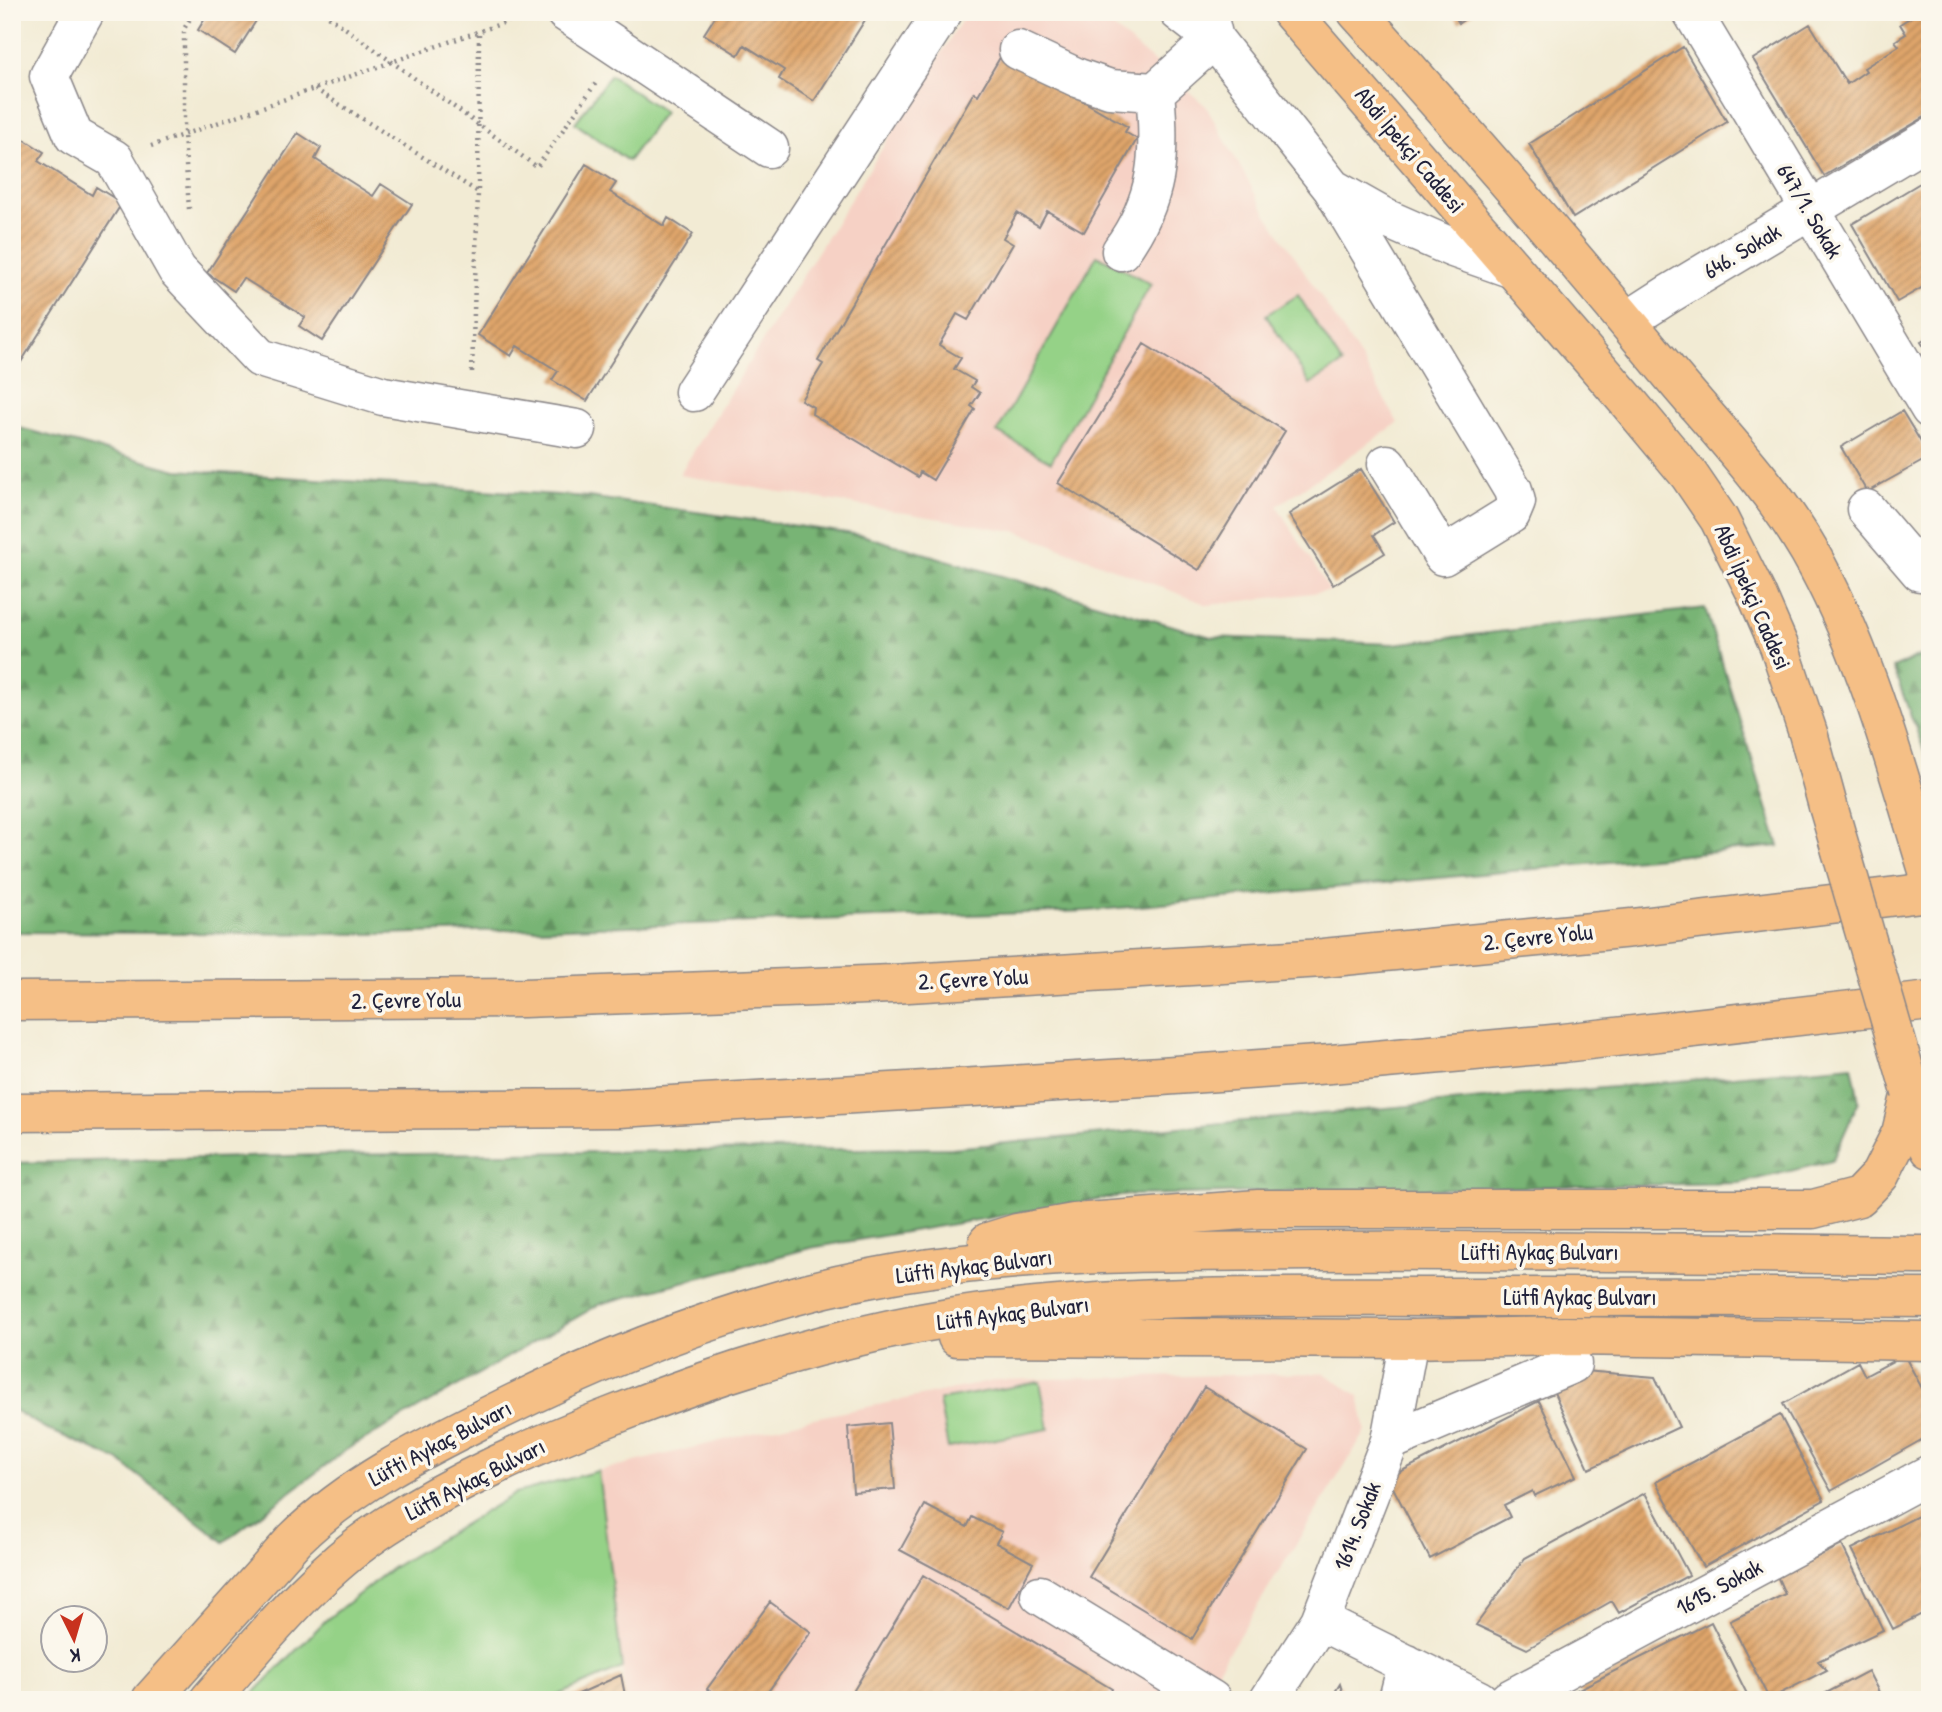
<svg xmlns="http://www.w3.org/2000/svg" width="1942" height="1712" font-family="'Patrick Hand',sans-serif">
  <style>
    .built { fill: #f6d1c5 }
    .green { fill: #95d287; stroke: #5c7a61; stroke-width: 2 }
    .forest { fill: url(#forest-firs); stroke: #4d6b58; stroke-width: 2 }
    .building { fill: url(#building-hatch) }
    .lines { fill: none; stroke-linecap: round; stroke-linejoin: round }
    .minor-casing { stroke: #8a8688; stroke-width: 41 }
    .major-casing { stroke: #8a8688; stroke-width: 41 }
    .highway-casing { stroke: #8a8688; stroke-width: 41 }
    .path { stroke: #8a8688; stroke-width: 4.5; stroke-dasharray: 2 5; stroke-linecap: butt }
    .minor { stroke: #fff; stroke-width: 38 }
    .major { stroke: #f5bf86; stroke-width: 38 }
    .highway { stroke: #f5bf86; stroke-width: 38 }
    .major-bridge-casing { stroke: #8a8688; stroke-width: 41; stroke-linecap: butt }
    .major-bridge { stroke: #f5bf86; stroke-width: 38 }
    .labels { text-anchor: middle; stroke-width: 7; stroke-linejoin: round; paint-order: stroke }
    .street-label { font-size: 23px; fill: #22223b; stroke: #fbf7ec }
  </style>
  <defs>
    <pattern id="forest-firs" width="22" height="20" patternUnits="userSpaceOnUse" patternTransform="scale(1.75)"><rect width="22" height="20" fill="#78b474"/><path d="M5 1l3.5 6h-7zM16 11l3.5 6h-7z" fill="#629260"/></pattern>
    <pattern id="building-hatch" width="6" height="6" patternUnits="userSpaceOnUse" patternTransform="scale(1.75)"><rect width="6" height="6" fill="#dfa56a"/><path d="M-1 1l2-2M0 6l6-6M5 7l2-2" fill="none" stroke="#b48658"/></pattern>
  </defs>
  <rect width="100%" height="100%" fill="#fbf7ec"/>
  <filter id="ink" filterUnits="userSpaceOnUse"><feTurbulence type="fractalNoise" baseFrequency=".0143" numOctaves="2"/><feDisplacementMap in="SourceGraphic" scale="14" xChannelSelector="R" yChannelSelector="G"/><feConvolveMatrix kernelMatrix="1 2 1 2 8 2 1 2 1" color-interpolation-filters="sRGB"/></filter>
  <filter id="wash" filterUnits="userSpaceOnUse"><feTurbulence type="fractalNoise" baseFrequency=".00686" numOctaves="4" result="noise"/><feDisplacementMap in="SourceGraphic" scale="28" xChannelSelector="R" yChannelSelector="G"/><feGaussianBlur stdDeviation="1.57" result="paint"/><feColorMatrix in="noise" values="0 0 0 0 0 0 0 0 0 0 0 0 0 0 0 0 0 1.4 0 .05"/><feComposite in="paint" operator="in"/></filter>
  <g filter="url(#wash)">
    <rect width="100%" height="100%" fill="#f2ebd4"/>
    <path class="built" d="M967,12H1095L1206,106L1266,213L1359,355L1398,423L1277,506L1330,591L1208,605L1019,532L679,475Z
      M1324,1373L1359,1396L1366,1431L1199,1700H626L598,1471L814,1418L998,1380Z"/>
    <path class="green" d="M610,75L664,112L628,161L575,123Z
      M1097,255L1151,284L1051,462L997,432Z
      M1298,295L1342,364L1310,384L1266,315Z
      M1040,1382L1049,1429L948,1448L939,1400Z
      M598,1471L622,1668L547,1700H247L326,1620L392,1568L516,1493Z"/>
    <path class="forest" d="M12,426L177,470L588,497L861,535L1211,637L1393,644L1705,608L1779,846L1087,911L384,934L12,932Z
      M1930,651V766L1893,668Z
      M1852,1065L1859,1101L1832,1161L1740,1183L1127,1195L810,1248L600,1304L346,1450L224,1542L118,1460L45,1428L12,1409V1163L327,1155L952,1148Z"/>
    <g id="blocks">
      <path class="building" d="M209,12H259L261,13L235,54L198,30Z
        M718,12H870L814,101L779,79L784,70L744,45L738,55L704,34Z
        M1452,12H1475L1459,23Z
        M1919,12H1930V114L1824,176L1753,59L1810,24L1847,84L1866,71L1864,68L1899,46L1895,41L1906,34L1900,24Z
        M1683,47L1727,122L1573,218L1529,144Z
        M1002,54L1128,127L1125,132L1137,139L1084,232L1047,211L1039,226L1017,213L1003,238L1013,244L968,320L957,314L939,345L961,358L954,369L975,381L971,387L980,393L971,406L975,409L933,480L920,472L918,477L812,414L813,407L801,400L823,364L818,361L974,92L978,95Z
        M14,133L44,152L38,161L92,195L96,187L122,203L16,370L12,368Z
        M298,133L321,148L315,159L373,196L381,184L412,204L322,341L299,326L305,317L243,278L234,291L207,273Z
        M586,164L616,183L610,192L664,226L668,218L693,234L587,401L552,380L558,371L517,346L511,356L478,335Z
        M1930,177V283L1897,302L1852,224Z
        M1930,337V356L1921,342Z
        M1144,344L1285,431L1199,570L1058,483Z
        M1902,411L1930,457L1867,492L1841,447Z
        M1361,469L1394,522L1374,535L1385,553L1333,585L1289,514Z
        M1904,1355L1930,1403V1435L1831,1491L1783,1404L1858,1362L1865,1376Z
        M1584,1371L1655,1377L1679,1427L1589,1469L1551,1386Z
        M1204,1387L1307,1449L1192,1639L1089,1577Z
        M1539,1401L1576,1476L1534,1496L1532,1491L1504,1505L1510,1517L1430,1559L1388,1478Z
        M1780,1415L1824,1500L1703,1567L1656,1482Z
        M889,1423L895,1489L853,1492L848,1427Z
        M1645,1493L1689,1575L1619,1613L1612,1601L1527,1649L1476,1625L1525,1558Z
        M925,1505L967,1527L972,1517L1002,1532L996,1543L1033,1563L1009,1608L900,1550Z
        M1930,1510V1610L1893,1629L1852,1549Z
        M1842,1545L1883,1630L1818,1661L1827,1670L1769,1699L1730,1621L1785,1594L1777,1576Z
        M923,1575L1112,1689L1106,1700H848Z
        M770,1602L811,1632L762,1700H722L707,1689Z
        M1711,1622L1750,1700H1590L1577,1690Z
        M1868,1671L1883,1700H1813Z
        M621,1675L626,1700H565Z
        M1340,1684L1345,1700H1330Z"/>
    </g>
  </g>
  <g filter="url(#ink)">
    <use href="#blocks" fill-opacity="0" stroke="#8a8688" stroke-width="2"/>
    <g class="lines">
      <defs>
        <path id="minor" d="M85,12L49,76L74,136L114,159L177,270L260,358L383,396L577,429
          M565,12L769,148
          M1179,12L1214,39L1332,188L1387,219L1453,248L1510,268
          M1692,12L1930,409
          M1018,50L1078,78L1110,89L1155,92L1214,39L1208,14
          M1332,188L1513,490L1516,502L1511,514L1443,556L1387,464
          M1121,251C1159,199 1161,154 1155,92
          M1627,321L1669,294L1930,138
          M694,392L943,12
          M1866,509L1920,572L1930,571
          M1390,1441L1572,1364
          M1040,1595L1212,1700
          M1320,1621L1479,1700
          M1269,1700L1320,1621L1390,1441L1409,1339
          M1398,1700L1407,1664
          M1508,1700L1930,1474"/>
        <path id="major" d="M1291,12L1629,403L1689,475L1719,519L1756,593L1779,646L1808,733L1828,806
          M1357,12C1465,131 1570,252 1672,376C1719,432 1772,487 1809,551C1866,651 1896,767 1930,877
          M1911,1092L1930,1149
          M988,1242L1017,1233L1074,1223L1258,1209H1813L1859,1197L1880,1175L1901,1133L1911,1092
          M957,1337L1409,1339L1565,1336L1930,1341
          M151,1700L295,1539C352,1483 426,1447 496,1412C622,1349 759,1297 898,1273C1037,1250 1176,1252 1315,1251C1520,1250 1725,1253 1930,1255
          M209,1700C263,1639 316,1571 386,1526C455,1481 532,1447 609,1417C737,1366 871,1325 1008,1310C1158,1293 1309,1297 1460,1297C1616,1297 1773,1296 1930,1298"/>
        <path id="highway" d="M12,1001L524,998L892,984L1323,958L1632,928L1930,892
          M12,1112L620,1108L1161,1076L1331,1064L1563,1043L1930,1001"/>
      </defs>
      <use href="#minor" class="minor-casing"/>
      <use href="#major" class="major-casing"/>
      <use href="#highway" class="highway-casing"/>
      <path class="path" d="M323,12L537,167L598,80
        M315,89L478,192
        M151,146L526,15
        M189,209L184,135V29L194,12
        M472,372L478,192L479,32"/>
      <use href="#minor" class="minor"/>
      <use href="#major" class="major"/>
      <use href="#highway" class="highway"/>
      <defs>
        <path id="major-bridge" d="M1828,806L1911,1092"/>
      </defs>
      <use href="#major-bridge" class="major-bridge-casing"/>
      <use href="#major-bridge" class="major-bridge"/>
    </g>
  </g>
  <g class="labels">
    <g class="street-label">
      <text transform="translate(1410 150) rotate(50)" y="8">Abdi İpekçi Caddesi</text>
      <text transform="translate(1810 211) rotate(59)" y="8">647/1. Sokak</text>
      <text transform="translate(1742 251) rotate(-31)" y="8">646. Sokak</text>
      <text transform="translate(1753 597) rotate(66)" y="8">Abdi İpekçi Caddesi</text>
      <text transform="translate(1538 937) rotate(-6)" y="8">2. Çevre Yolu</text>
      <text transform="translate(973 979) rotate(-3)" y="8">2. Çevre Yolu</text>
      <text transform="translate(406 1000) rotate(-1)" y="8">2. Çevre Yolu</text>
      <text x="1540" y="1260">Lüfti Aykaç Bulvarı</text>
      <text transform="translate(974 1266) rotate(-7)" y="8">Lüfti Aykaç Bulvarı</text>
      <text x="1580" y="1305">Lütfi Aykaç Bulvarı</text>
      <text transform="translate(1013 1313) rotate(-7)" y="8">Lütfi Aykaç Bulvarı</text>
      <text transform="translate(440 1443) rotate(-28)" y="8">Lüfti Aykaç Bulvarı</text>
      <text transform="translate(475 1479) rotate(-27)" y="8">Lütfi Aykaç Bulvarı</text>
      <text transform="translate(1357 1526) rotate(-69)" y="8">1614. Sokak</text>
      <text transform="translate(1719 1587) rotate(-28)" y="8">1615. Sokak</text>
    </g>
  </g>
  <rect width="1942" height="1712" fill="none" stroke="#fbf7ec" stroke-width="42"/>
  <g transform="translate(74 1639) rotate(175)"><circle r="33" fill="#fbf7ec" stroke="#a4a2a5" stroke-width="2"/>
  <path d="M0-5L12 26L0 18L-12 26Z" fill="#c8321e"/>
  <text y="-10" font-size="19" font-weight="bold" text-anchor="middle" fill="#22223b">K</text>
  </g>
</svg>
